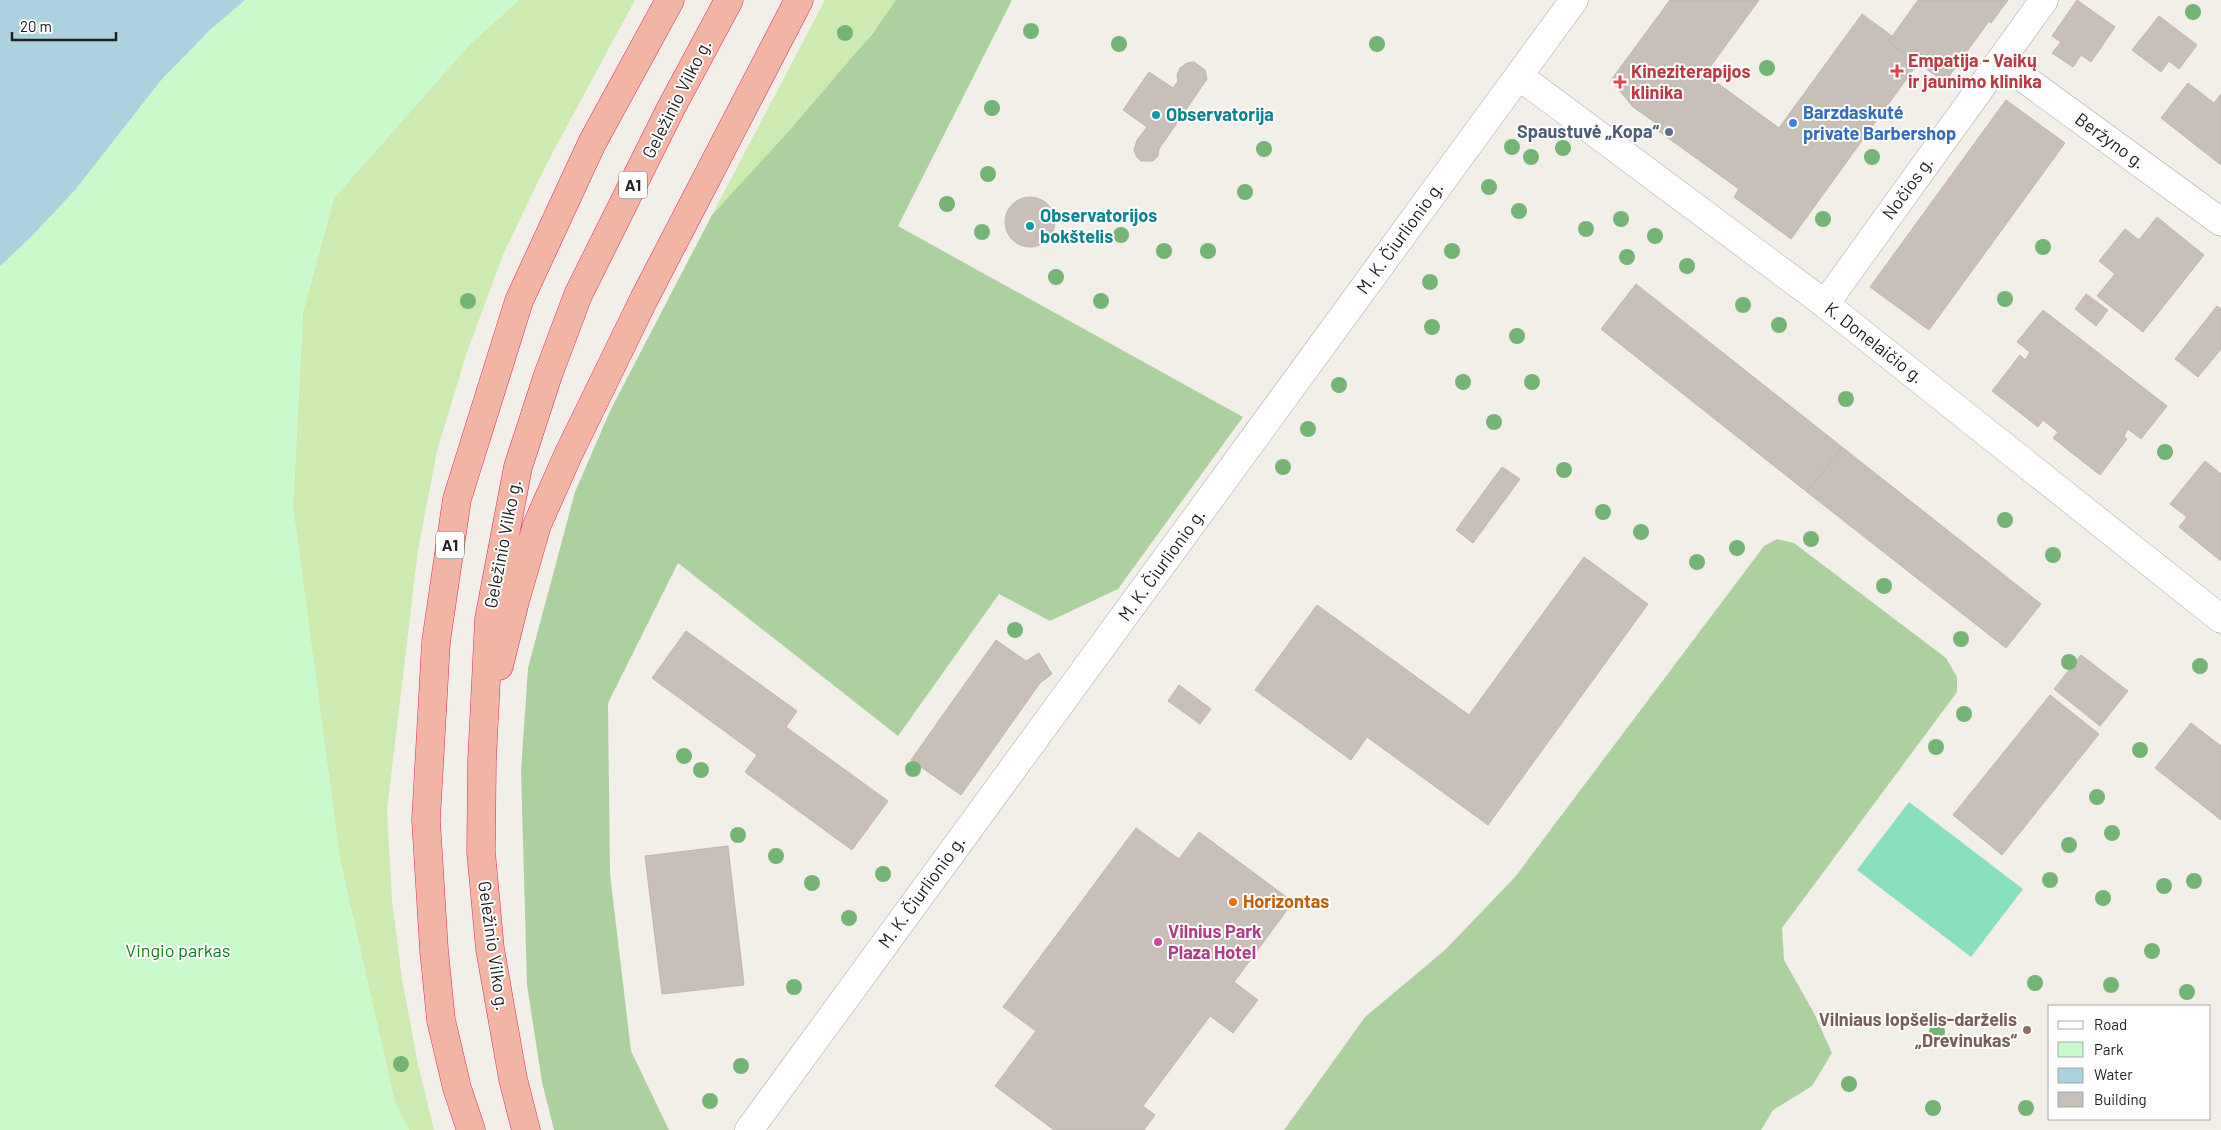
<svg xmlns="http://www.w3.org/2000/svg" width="2221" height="1130" font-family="Barlow,sans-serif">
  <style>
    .grass { fill: #cdebb0 }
    .forest { fill: #add19e }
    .park { fill: #c8facc }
    .pitch { fill: #88e0be }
    .water { fill: #aad3df }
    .building { fill: #c7bfb8; stroke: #c4b6ab }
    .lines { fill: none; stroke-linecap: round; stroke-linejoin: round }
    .minor-casing { stroke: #a9a9a9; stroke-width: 29 }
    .trunk-casing { stroke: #dc2a67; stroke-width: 29 }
    .minor { stroke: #fff; stroke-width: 28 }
    .trunk { stroke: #f2b4a3; stroke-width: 28 }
    .tree { fill: #74b475 }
    .health-dot { fill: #e0444e; stroke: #fff; stroke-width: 2 }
    .culture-dot { fill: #0f9aa8; stroke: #fff; stroke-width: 2 }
    .shop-dot { fill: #3f7fe0; stroke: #fff; stroke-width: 2 }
    .service-dot { fill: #5c6f8a; stroke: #fff; stroke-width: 2 }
    .food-dot { fill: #e8710a; stroke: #fff; stroke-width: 2 }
    .hotel-dot { fill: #d1479c; stroke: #fff; stroke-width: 2 }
    .education-dot { fill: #8d6e63; stroke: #fff; stroke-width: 2 }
    .labels { text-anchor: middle; stroke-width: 4; stroke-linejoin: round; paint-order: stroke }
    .shield { fill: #fff; stroke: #646464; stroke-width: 1 }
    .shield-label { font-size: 16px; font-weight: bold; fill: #222 }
    .health-label { font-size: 18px; font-weight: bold; fill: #be3a42; stroke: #fff; text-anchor: start }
    .street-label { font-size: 18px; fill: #222; stroke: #fff }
    .shop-label { font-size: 18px; font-weight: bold; fill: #366cbe; stroke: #fff; text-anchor: start }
    .culture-label { font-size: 18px; font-weight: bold; fill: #0d838f; stroke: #fff; text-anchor: start }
    .service-label { font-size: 18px; font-weight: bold; fill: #4e5e75; stroke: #fff; text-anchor: end }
    .food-label { font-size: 18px; font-weight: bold; fill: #c56008; stroke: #fff; text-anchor: start }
    .hotel-label { font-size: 18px; font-weight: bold; fill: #b23c85; stroke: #fff; text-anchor: start }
    .park-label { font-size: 18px; fill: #0c8416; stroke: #fff }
    .education-label { font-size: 18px; font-weight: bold; fill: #785e54; stroke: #fff; text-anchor: end }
  </style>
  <rect width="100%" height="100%" fill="#f2efe9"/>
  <path class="grass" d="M519,0H635L546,165L503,255L466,355L437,451L418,550L387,810L392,900L402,979L418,1064L434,1130H409L395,1103L340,860L293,507L303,312L334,198L470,44Z
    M825,0H896C842,77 776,146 712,215Z"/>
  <path class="forest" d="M896,0H1012L898,226L1243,417L1118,589L1050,621L999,594L898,736L678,563L608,703L610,874L631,1051L669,1130H554L542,1082L527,985L521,771L528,668L575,492L610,411L712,215L789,131L872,34Z
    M1777,539L1794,543L1946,658L1957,677V692L1782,928L1784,960L1814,1013L1832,1053L1812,1086L1773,1110L1761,1130H1284L1365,1017L1445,950L1515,877L1764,546Z"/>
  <path class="park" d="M245,0H519L470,44L334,198L303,312L293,507L340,860L395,1103L409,1130H0V266L30,238L114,141L162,79L211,29Z"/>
  <path class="pitch" d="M1909,802L2023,889L1971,957L1857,870Z"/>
  <path class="water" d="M0,0H245L211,29L162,79L75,190L30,238L0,266Z"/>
  <path class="building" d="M1670,0H1759L1705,74L1779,128L1862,14L1892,36L1888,42L1918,63L1791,239L1734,197L1739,189L1657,130L1660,126L1633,107L1611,80Z
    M1918,0H2008L1991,23L1989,21L1945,82L1888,42Z
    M2077,0L2115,27L2091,62L2081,55L2073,67L2052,53L2061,42L2052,36Z
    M2159,16L2197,45L2179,69L2169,61L2161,72L2132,50Z
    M1194,62L1205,70L1207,79L1159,149L1158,156L1153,161H1141L1136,156L1134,150L1137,140L1147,127L1123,110L1149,72L1173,88L1178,81L1177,75L1180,68L1187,63Z
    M2188,83L2214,103L2221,94V165L2161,118Z
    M2006,100L2065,143L1929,330L1870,287Z
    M1005 222a25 25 0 1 1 50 0a25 25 0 1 1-50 0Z
    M2157,217L2204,255L2143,332L2097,296L2115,274L2099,261L2125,229L2139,240Z
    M1636,284L1842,447L1807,492L1601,329Z
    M2086,294L2108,310L2096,326L2075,309Z
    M2217,306L2221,309V349L2198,377L2175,359Z
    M2043,310L2167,406L2141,439L2128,429L2124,436L2127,439L2100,475L2053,438L2058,432L2043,420L2038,427L1992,391L2020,355L2025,360L2030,352L2017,342Z
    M1842,447L2041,604L2006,648L1807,492Z
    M2205,461L2221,474V561L2179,527L2187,517L2170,504Z
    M1502,467L1520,479L1473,543L1456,530Z
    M1584,557L1648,604L1488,825L1367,737L1351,760L1255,690L1317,605L1469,715Z
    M686,631L797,711L786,727L888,801L852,850L745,772L757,755L652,678Z
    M996,640L1026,661L1039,653L1052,674L1040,683L961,795L911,760Z
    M2081,655L2128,691L2100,726L2054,689Z
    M1179,685L1211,709L1200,724L1168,701Z
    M2050,695L2099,734L2002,855L1953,815Z
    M2191,723L2221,746V820L2155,768Z
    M1136,828L1179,859L1199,832L1293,902L1234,982L1258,1000L1233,1033L1210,1016L1143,1106L1155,1115L1144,1130H1054L995,1086L1036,1031L1003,1007Z
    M728,846L744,985L662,994L645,856Z"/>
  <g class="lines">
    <defs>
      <path id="minor" d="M2000,61L2221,222
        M1519,76L1825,304L2221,619
        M1825,304L2044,0
        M749,1130L1574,0"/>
      <path id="trunk" d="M499,666L515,601L537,525L568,455L644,299L799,0
        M471,1130L457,1088L441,1020L434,950L426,820L436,642L457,499L519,301L592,143L670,0
        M526,1130L513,1079L490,949L481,852L482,761L489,619L518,467L548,375L578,295L671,108L729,0"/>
    </defs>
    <use href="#minor" class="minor-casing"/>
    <use href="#trunk" class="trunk-casing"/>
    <use href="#minor" class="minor"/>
    <use href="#trunk" class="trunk"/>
  </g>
  <g class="tree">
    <circle cx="2193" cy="12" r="8"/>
    <circle cx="1031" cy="31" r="8"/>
    <circle cx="845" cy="33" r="8"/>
    <circle cx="1119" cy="44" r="8"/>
    <circle cx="1377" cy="44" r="8"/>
    <circle cx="1767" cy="68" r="8"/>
    <circle cx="992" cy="108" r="8"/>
    <circle cx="1512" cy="147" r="8"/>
    <circle cx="1563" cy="148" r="8"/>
    <circle cx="1264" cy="149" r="8"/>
    <circle cx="1531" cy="157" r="8"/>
    <circle cx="1872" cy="157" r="8"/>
    <circle cx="988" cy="174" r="8"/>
    <circle cx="1489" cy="187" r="8"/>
    <circle cx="1245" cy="192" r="8"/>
    <circle cx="947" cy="204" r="8"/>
    <circle cx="1519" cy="211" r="8"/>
    <circle cx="1621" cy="219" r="8"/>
    <circle cx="1823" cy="219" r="8"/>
    <circle cx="1586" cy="229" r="8"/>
    <circle cx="982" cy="232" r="8"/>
    <circle cx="1121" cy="235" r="8"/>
    <circle cx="1655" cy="236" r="8"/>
    <circle cx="2043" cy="247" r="8"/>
    <circle cx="1164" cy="251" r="8"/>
    <circle cx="1208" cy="251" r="8"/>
    <circle cx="1452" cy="251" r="8"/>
    <circle cx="1627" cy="257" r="8"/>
    <circle cx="1687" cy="266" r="8"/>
    <circle cx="1056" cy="277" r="8"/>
    <circle cx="1430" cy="282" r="8"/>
    <circle cx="2005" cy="299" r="8"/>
    <circle cx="468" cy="301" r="8"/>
    <circle cx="1101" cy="301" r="8"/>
    <circle cx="1743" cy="305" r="8"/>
    <circle cx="1779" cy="325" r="8"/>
    <circle cx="1432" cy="327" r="8"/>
    <circle cx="1517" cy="336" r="8"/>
    <circle cx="1463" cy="382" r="8"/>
    <circle cx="1532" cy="382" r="8"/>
    <circle cx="1339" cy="385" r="8"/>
    <circle cx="1846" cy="399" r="8"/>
    <circle cx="1494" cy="422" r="8"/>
    <circle cx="1308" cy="429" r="8"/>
    <circle cx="2165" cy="452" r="8"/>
    <circle cx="1283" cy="467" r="8"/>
    <circle cx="1564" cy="470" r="8"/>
    <circle cx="1603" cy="512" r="8"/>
    <circle cx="2005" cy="520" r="8"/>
    <circle cx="1641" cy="532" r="8"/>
    <circle cx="1811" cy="539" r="8"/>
    <circle cx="1737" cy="548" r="8"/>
    <circle cx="2053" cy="555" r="8"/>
    <circle cx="1697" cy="562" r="8"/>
    <circle cx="1884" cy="586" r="8"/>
    <circle cx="1015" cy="630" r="8"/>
    <circle cx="1961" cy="639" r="8"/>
    <circle cx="2069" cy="662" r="8"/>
    <circle cx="2200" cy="666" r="8"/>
    <circle cx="1964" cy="714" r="8"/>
    <circle cx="1936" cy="747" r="8"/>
    <circle cx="2140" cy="750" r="8"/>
    <circle cx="684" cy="756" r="8"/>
    <circle cx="913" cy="769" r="8"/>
    <circle cx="701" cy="770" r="8"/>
    <circle cx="2097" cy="797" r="8"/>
    <circle cx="2112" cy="833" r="8"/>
    <circle cx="738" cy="835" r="8"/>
    <circle cx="2069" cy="845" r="8"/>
    <circle cx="776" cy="856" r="8"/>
    <circle cx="883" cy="874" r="8"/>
    <circle cx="2050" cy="880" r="8"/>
    <circle cx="2194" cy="881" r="8"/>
    <circle cx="812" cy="883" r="8"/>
    <circle cx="2164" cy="886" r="8"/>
    <circle cx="2103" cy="898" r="8"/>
    <circle cx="849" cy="918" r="8"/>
    <circle cx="2152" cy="951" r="8"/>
    <circle cx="2035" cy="983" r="8"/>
    <circle cx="2111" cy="985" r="8"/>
    <circle cx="794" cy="987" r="8"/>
    <circle cx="2187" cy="992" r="8"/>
    <circle cx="1937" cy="1032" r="8"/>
    <circle cx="401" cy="1064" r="8"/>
    <circle cx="741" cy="1066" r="8"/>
    <circle cx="1849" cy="1084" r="8"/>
    <circle cx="710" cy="1101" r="8"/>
    <circle cx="1933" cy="1108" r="8"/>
    <circle cx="2026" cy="1108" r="8"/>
  </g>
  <g class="health-dot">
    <path d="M1894.5 63.5h5v5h5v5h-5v5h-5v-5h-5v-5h5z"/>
    <path d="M1617.5 74.5h5v5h5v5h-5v5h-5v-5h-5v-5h5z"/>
  </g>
  <g class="culture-dot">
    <circle cx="1156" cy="115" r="5"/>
    <circle cx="1030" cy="226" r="5"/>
  </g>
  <circle class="shop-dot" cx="1793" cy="123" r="5"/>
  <circle class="service-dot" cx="1669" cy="132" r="5"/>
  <circle class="food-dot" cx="1233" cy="902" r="5"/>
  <circle class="hotel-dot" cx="1158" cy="942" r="5"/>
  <circle class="education-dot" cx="2027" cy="1030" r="5"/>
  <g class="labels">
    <g class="shield">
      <rect x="619" y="171.5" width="28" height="27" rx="4"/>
      <rect x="436" y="531.5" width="28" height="27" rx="4"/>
    </g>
    <g class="shield-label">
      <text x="633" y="191">A1</text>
      <text x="450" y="551">A1</text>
    </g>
    <g class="health-label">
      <text x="1908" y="67">Empatija - Vaikų<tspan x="1908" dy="21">ir jaunimo klinika</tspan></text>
      <text x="1631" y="78">Kineziterapijos<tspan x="1631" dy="21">klinika</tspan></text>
    </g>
    <g class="street-label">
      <text transform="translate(677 99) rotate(-63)" y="6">Geležinio Vilko g.</text>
      <text transform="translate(2110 141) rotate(36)" y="6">Beržyno g.</text>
      <text transform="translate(1908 188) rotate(-54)" y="6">Nočios g.</text>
      <text transform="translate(1400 238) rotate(-54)" y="6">M. K. Čiurlionio g.</text>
      <text transform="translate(1874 343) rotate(38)" y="6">K. Donelaičio g.</text>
      <text transform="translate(503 544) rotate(-79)" y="6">Geležinio Vilko g.</text>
      <text transform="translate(1162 565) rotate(-54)" y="6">M. K. Čiurlionio g.</text>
      <text transform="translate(922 892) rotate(-54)" y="6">M. K. Čiurlionio g.</text>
      <text transform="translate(493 946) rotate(82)" y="6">Geležinio Vilko g.</text>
    </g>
    <g class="shop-label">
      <text x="1803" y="119">Barzdaskuté<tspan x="1803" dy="21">private Barbershop</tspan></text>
    </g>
    <g class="culture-label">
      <text x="1166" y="121">Observatorija</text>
      <text x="1040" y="222">Observatorijos<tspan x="1040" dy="21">bokštelis</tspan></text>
    </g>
    <g class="service-label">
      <text x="1659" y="138">Spaustuvė „Kopa“</text>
    </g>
    <g class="food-label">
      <text x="1243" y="908">Horizontas</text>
    </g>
    <g class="hotel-label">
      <text x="1168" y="938">Vilnius Park<tspan x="1168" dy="21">Plaza Hotel</tspan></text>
    </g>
    <g class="park-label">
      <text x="178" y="957">Vingio parkas</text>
    </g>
    <g class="education-label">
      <text x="2017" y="1026">Vilniaus lopšelis-darželis<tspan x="2017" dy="21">„Drevinukas“</tspan></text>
    </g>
  </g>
  <rect x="2048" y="1005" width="162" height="115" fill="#ffffff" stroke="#a7a7a7"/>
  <rect x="2058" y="1021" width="25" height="8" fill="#ffffff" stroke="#a7a7a7"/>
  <text x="2094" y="1030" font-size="15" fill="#222222">Road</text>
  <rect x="2058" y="1042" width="25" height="15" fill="#c8facc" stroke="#a7a7a7"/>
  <text x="2094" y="1055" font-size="15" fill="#222222">Park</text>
  <rect x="2058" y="1068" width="25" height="15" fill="#aad3df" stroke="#a7a7a7"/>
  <text x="2094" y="1080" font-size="15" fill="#222222">Water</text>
  <rect x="2058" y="1092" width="25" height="15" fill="#c7bfb8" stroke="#a7a7a7"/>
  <text x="2094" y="1105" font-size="15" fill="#222222">Building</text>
  <path d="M12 32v8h104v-8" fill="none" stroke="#222222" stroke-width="2.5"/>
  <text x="20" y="32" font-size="15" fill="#222222" stroke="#ffffff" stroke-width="4" paint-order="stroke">20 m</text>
</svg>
